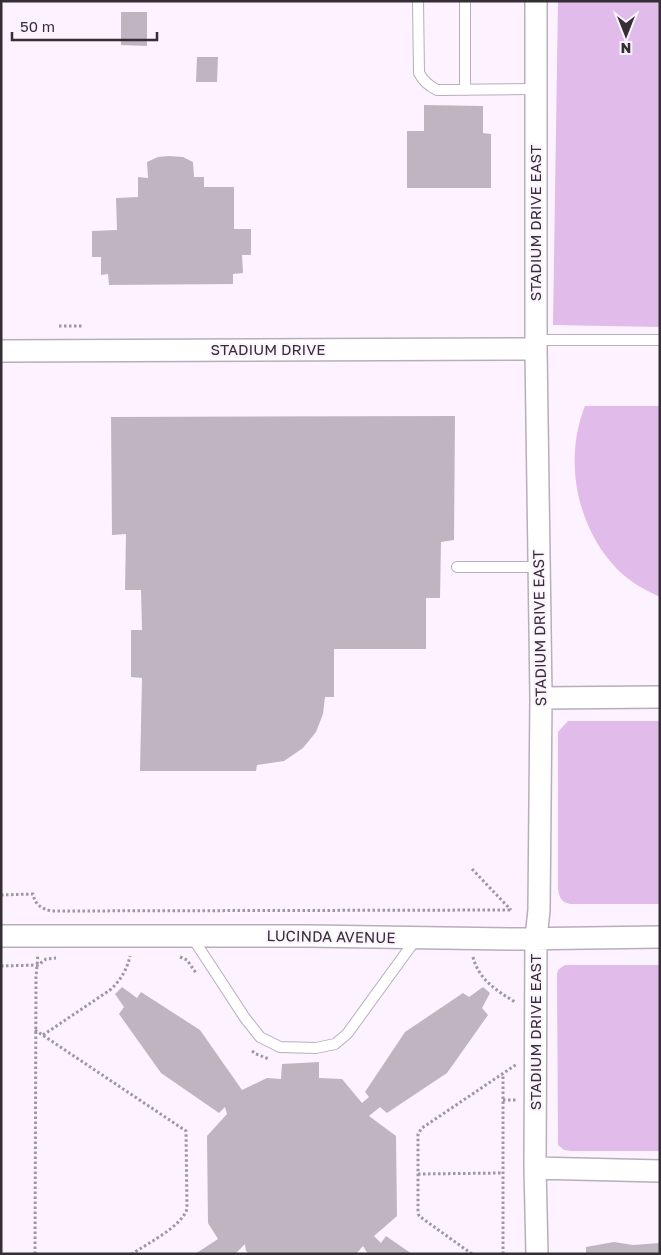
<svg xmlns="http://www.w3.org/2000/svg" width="661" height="1255" font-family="'Golos Text',sans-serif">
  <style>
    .green { fill: #e1bbe9 }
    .building { fill: #bfb5c1 }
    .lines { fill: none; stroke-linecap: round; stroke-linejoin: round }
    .service-casing { stroke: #b7aeba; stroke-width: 12 }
    .minor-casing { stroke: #b7aeba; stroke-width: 24 }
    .path { stroke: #9f97a0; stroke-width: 3; stroke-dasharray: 2.5 2.5; stroke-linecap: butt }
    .service { stroke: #fff; stroke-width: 10 }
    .minor { stroke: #fff; stroke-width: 21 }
    .labels { text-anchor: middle; stroke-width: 4; stroke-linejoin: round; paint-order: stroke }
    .street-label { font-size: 15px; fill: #332f34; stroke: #fdf2ff }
  </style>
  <rect width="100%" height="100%" fill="#fdf2ff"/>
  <path class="green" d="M558,1H660V327L553,325Z
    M585,406H660V597C645,590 630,582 618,570C577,528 563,461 585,406Z
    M568,721H660V904H570C561,902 559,897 558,888V732Z
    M565,965H660V1151H571L564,1150L558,1145L557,973L559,969Z"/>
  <path class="building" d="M121,12H147V46L121,45Z
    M197,57H218L217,82H196Z
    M424,105L483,106V133L491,134V188H407V131H424Z
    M169,156L183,157L193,162L194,177H204V187H234V229H251V255H242L243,273L233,274V284L109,285L108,274L101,275V257H92V231L117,230L116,198L138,197V177L148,178L147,162L158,157Z
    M455,416L454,540L441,542L440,598H426V649H334V697H325L323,714L316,732L303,748L284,761L257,765L256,771H140L142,678L131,677V630H142L141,590H125L126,534L112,535L111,417Z
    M122,987L137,998L141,992L200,1030L242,1090L267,1078L281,1079L282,1064L319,1062V1078L342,1079L362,1103L369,1097L365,1092L405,1032L463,993L469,997L483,987L490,993L482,1008L488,1015L447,1073L387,1113L380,1107L369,1116L396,1136L397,1216L374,1236L381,1243L386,1236L412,1254H368L363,1246L356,1254H249L246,1251L245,1244L235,1254H195L218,1239L208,1223L207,1136L227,1114L225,1107L219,1113L161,1073L119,1014L124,1007L115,994Z
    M614,1242L633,1245L660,1243V1254H586V1247Z"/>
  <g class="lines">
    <defs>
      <path id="service" d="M418,1L419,73C423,81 429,86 437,90L536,89
        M465,90V1
        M536,340H660
        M457,567H539
        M192,937L245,1018L260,1037L280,1047L316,1048L335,1044L347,1034L416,939"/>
      <path id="minor" d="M536,1V349L541,698L539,910L536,938L535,1168L537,1254
        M1,351L536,349
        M541,698L660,697
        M1,936H308L514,939L660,937
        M535,1168L660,1171"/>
    </defs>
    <use href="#service" class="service-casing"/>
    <use href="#minor" class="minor-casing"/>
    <path class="path" d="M59,326H83
      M472,869L511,910
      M1,895L33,894C35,905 41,908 51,911L511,910
      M180,957L187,960L196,973
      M473,957C479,980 496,990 515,1002
      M1,966L38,965L46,959L56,958
      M35,1030L186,1131L187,1209C181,1227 148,1243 132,1254
      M43,1035L110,990C120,981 127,970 130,956
      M252,1051L256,1054L269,1059
      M503,1100H517
      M418,1174L503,1173
      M35,1254L36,977L38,954
      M472,1254L419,1216L418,1212V1134L422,1128L517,1064
      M503,1254V1074"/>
    <use href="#service" class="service"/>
    <use href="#minor" class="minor"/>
  </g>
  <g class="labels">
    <g class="street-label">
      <text transform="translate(536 223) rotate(-90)" y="5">STADIUM DRIVE EAST</text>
      <text x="268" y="355">STADIUM DRIVE</text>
      <text transform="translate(540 628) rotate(-91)" y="5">STADIUM DRIVE EAST</text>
      <text transform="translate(331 937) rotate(1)" y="5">LUCINDA AVENUE</text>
      <text transform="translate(536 1032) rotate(-90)" y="5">STADIUM DRIVE EAST</text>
    </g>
  </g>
  <rect width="661" height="1255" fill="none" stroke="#332f34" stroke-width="5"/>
  <g transform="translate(626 35) rotate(180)" stroke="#fdf2ff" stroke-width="4" paint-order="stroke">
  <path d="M0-4L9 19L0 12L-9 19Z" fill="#332f34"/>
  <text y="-8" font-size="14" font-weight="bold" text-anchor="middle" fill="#332f34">N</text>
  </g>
  <path d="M12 32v8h145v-8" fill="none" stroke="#332f34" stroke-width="2.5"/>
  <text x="20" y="32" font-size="15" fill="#332f34" stroke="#fdf2ff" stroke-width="4" paint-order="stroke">50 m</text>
</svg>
